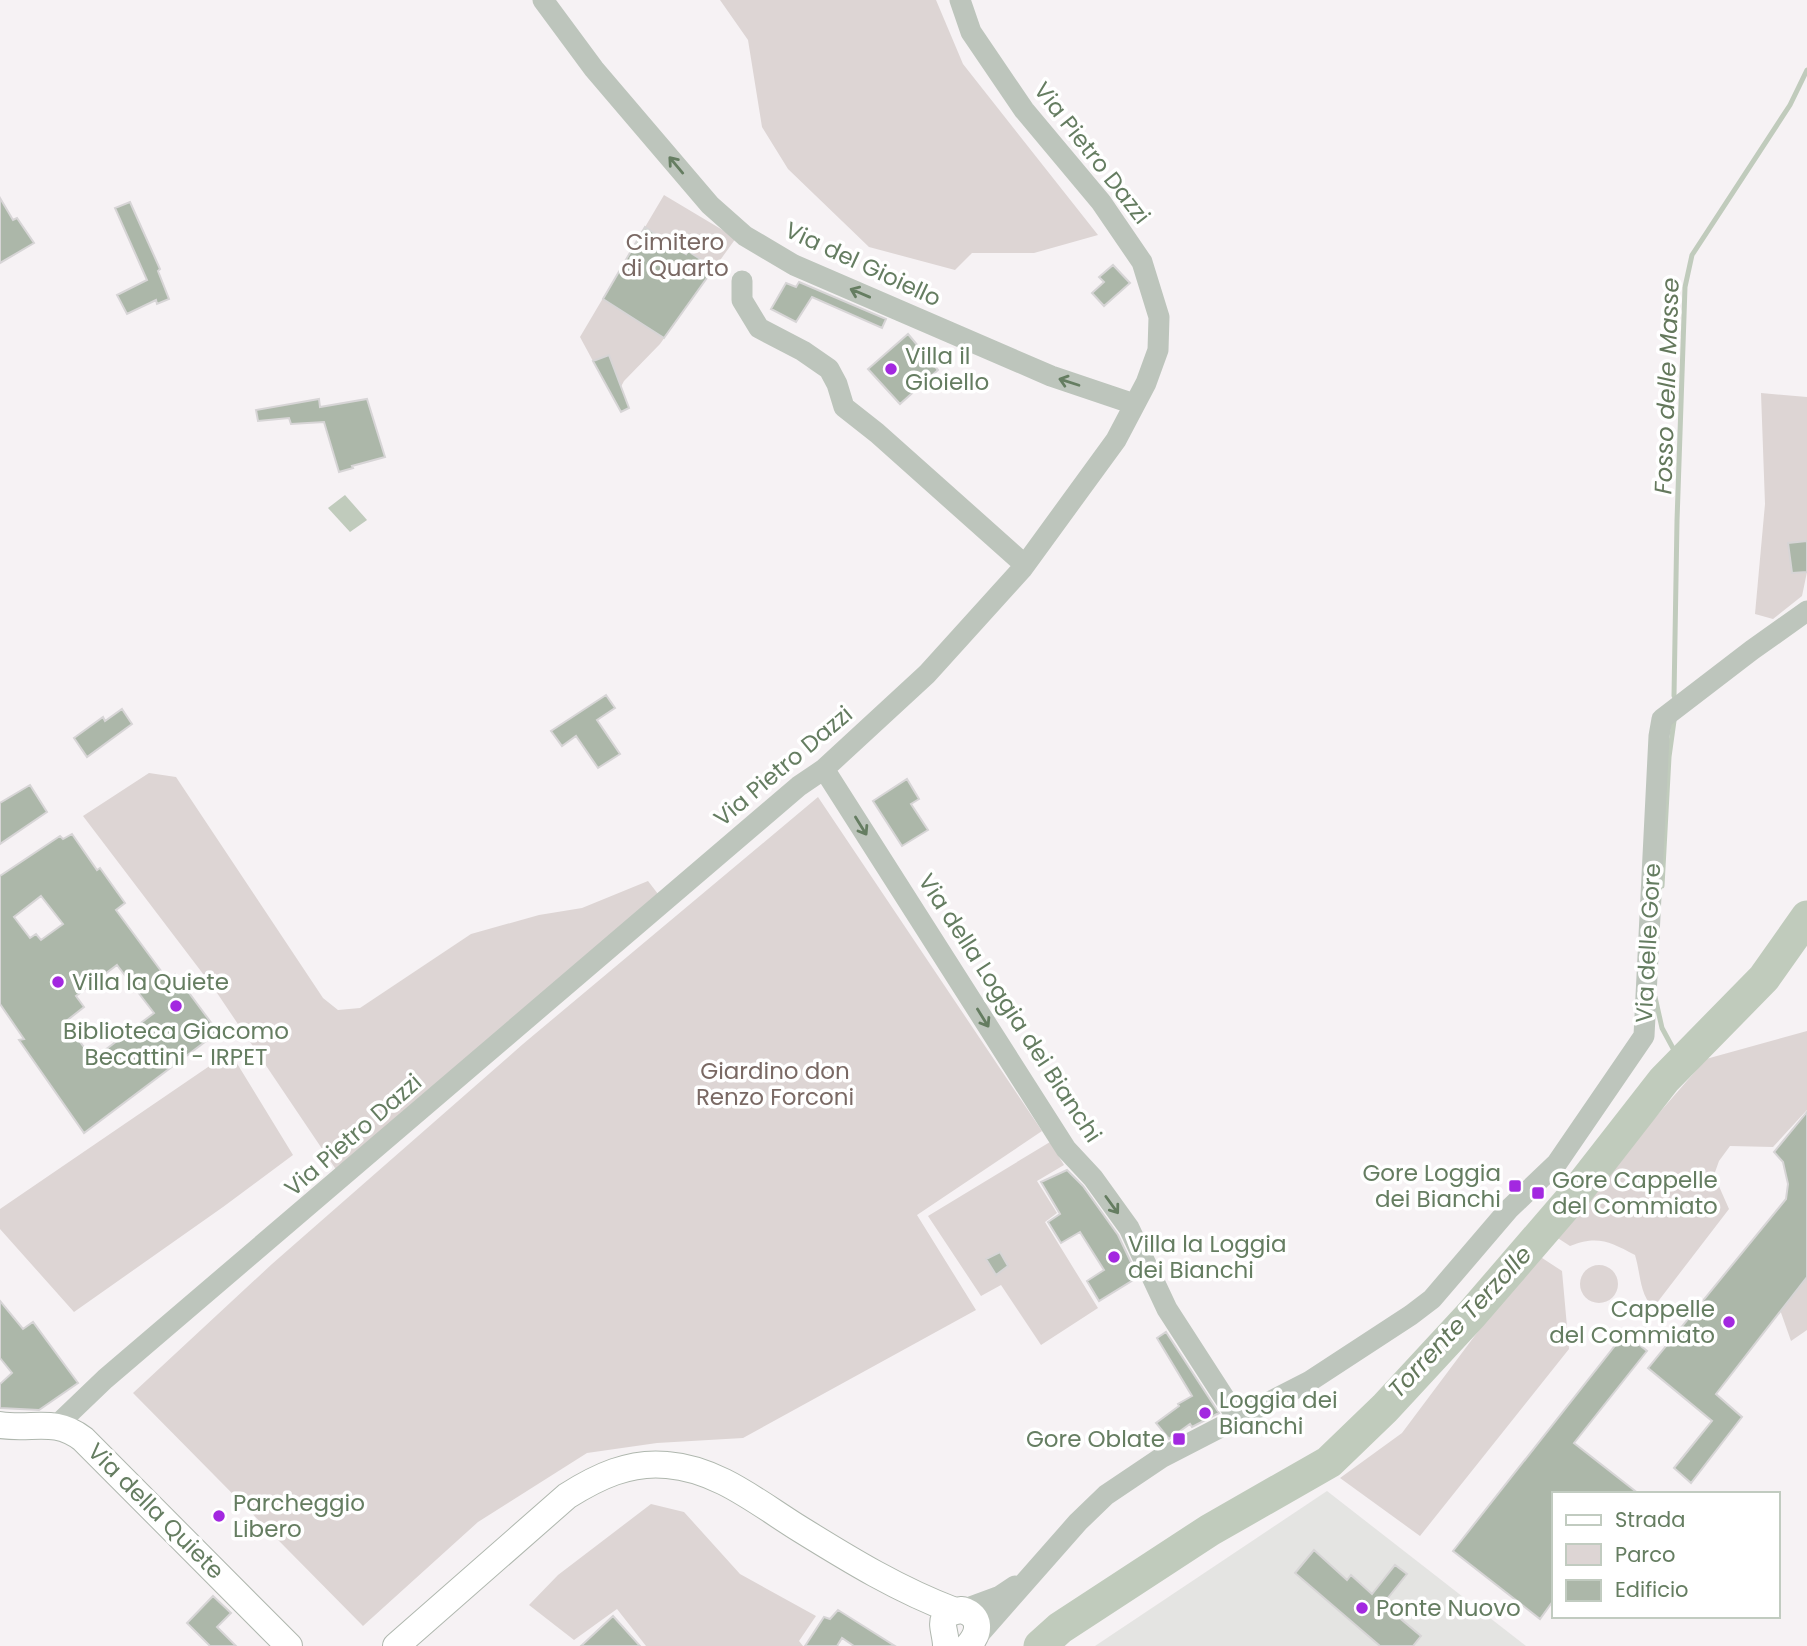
<svg xmlns="http://www.w3.org/2000/svg" width="1807" height="1646" font-family="Poppins,sans-serif">
  <style>
    .built { fill: #e4e4e2 }
    .green { fill: #ddd5d4 }
    .water { fill: #c0cbbc }
    .lines { fill: none; stroke-linecap: round; stroke-linejoin: round }
    .stream { stroke: #c0cbbc; stroke-width: 5 }
    .river { stroke: #c0cbbc; stroke-width: 33 }
    .building { fill: #acb7a9; stroke: #d7d5d6; stroke-width: 2; fill-rule: evenodd }
    .major-casing { stroke: #afb7ae; stroke-width: 28 }
    .minor { stroke: #bdc5bc; stroke-width: 21 }
    .major { stroke: #fff; stroke-width: 26 }
    .oneway { stroke: #657d61 }
    .poi-dot { fill: #a328e0; stroke: #fff; stroke-width: 2.5 }
    .labels { text-anchor: middle; stroke-width: 7; stroke-linejoin: round; paint-order: stroke }
    .street-label { font-size: 23px; fill: #657d61; stroke: #fff }
    .park-label { font-size: 23px; fill: #7a6964; stroke: #fff }
    .poi-label { font-size: 23px; fill: #657d61; stroke: #fff; text-anchor: start }
    .water-label { font-size: 24px; font-style: italic; fill: #64785c; stroke: #fff }
  </style>
  <rect width="100%" height="100%" fill="#f6f2f4"/>
  <path class="built" d="M1327,1491L1526,1646H1095Z"/>
  <path class="green" d="M720,0H936L963,64L1098,235L1034,253H972L955,270L869,247L788,169L762,127L748,40Z
    M664,195L736,238L660,344L624,381L614,400L580,337Z
    M1761,393L1807,397V572L1802,596L1773,619L1755,614L1765,504Z
    M149,773L176,777L323,998L338,1010L360,1008L471,934L539,915L582,908L648,881L658,894L337,1171L213,987L83,816Z
    M818,797L1042,1131L917,1215L976,1310L743,1438L657,1443L587,1453L478,1522L363,1626L133,1393L272,1264L523,1044Z
    M1807,1031V1110L1773,1147L1730,1146L1719,1161L1714,1175L1729,1209L1653,1308C1639,1292 1641,1275 1635,1255C1610,1242 1598,1235 1570,1246L1553,1235L1706,1059Z
    M230,1052L293,1155L223,1207L74,1312L0,1229V1209Z
    M1050,1142L1064,1165L1037,1181L1057,1213L1045,1222L1098,1308L1041,1345L1001,1285L981,1296L928,1216Z
    M1536,1254L1562,1271L1569,1349L1420,1536L1340,1478L1402,1433Z
    M1807,1264V1330L1791,1341L1779,1307Z
    M1580 1284a19 19 0 1 1 38 0a19 19 0 1 1-38 0Z
    M651,1504L684,1512L740,1574L816,1616L799,1641L803,1646H646L617,1609L574,1640L529,1605L558,1575Z"/>
  <path class="water" d="M345,495L367,520L350,532L328,508Z"/>
  <g class="lines">
    <path class="stream" d="M1674,696L1677,521L1685,287L1692,255L1790,105L1807,70
      M1662,886L1669,757L1674,721
      M1655,997L1662,1028L1681,1063"/>
    <path class="river" d="M1040,1646L1060,1628L1210,1530L1329,1462L1385,1408L1472,1314L1572,1198L1664,1080L1764,978L1807,917"/>
  </g>
  <path class="building" d="M0,198L13,220L17,218L34,243L0,263Z
    M130,202L160,269L158,271L169,299L157,304L156,300L127,314L117,295L147,280L115,208Z
    M645,227L686,254L688,251L714,268L664,338L603,299Z
    M1113,265L1130,283L1104,306L1092,293L1104,282L1099,277Z
    M799,282L886,319L882,328L812,297L796,322L771,309L786,283L796,287Z
    M908,334L938,370L900,404L868,369Z
    M609,355L629,408L621,412L593,361Z
    M319,399L320,407L367,399L385,457L352,466L353,468L339,472L324,422L291,424L289,418L258,421L256,410Z
    M1807,541V572L1792,573L1788,543Z
    M606,695L615,708L597,720L620,754L598,768L576,736L562,746L551,731Z
    M122,709L132,724L87,757L74,738L103,717L105,721Z
    M907,779L919,799L911,804L928,830L902,846L873,801Z
    M30,785L47,812L0,844V803Z
    M72,834L97,870L100,868L125,903L116,910L167,979L175,974L218,1032L84,1133L19,1040L24,1039L0,1004V876L60,836L63,839ZM41,896L63,924L41,940L36,934L30,938L14,917ZM117,965L154,1013L93,1059L65,1022L84,1007L76,996Z
    M1807,1112V1277L1716,1394L1742,1417L1691,1483L1674,1468L1712,1421L1648,1368L1786,1199L1788,1184L1783,1162L1774,1152Z
    M1067,1170L1083,1186L1118,1235L1138,1277L1099,1301L1087,1281L1104,1270L1080,1232L1061,1243L1048,1222L1060,1214L1041,1182Z
    M1000,1252L1008,1266L996,1275L986,1259Z
    M0,1301L23,1329L33,1322L78,1383L39,1410L0,1408V1384L12,1373L0,1358Z
    M1166,1332L1219,1413L1192,1427L1190,1424L1169,1439L1156,1423L1179,1406L1178,1404L1192,1396L1157,1338Z
    M1625,1333L1647,1351L1574,1443L1639,1494H1553V1601L1540,1619L1453,1551Z
    M1314,1550L1347,1580L1351,1575L1372,1594L1395,1565L1407,1574L1383,1604L1421,1636L1413,1646H1380L1295,1573Z
    M213,1596L231,1613L217,1627L236,1646H210L187,1623Z
    M838,1610L895,1646H854L842,1638L837,1646H805L824,1617L830,1619Z
    M613,1616L640,1646H581Z"/>
  <g class="lines">
    <defs>
      <path id="major" d="M0,1425C34,1430 54,1417 83,1439L289,1646
        M396,1646L567,1496C597,1477 630,1461 667,1465C718,1469 758,1503 800,1529C850,1560 899,1590 955,1611
        M946,1646C946,1629 933,1613 962,1610C982,1616 980,1633 968,1646"/>
    </defs>
    <use href="#major" class="major-casing"/>
    <path class="minor" d="M543,0L594,69L710,205L745,236L794,265L1051,376L1134,404
      M742,281V300L759,328L803,351L829,369L837,384L844,407L877,433L1025,565
      M824,769L1066,1149L1093,1178L1129,1228L1167,1309L1238,1419
      M57,1425L105,1379L799,786L824,769L927,674L1022,569L1116,440L1146,383L1158,350L1159,317L1142,262L1101,202L1024,110L971,32L960,0
      M962,1610L1000,1596L1015,1586
      M975,1639L1078,1522L1106,1495L1161,1458L1310,1381L1411,1315L1432,1299L1509,1209L1557,1163L1644,1036L1659,736L1662,719L1752,650L1807,611"/>
    <use href="#major" class="major"/>
  </g>
  <defs><path id="oneway-shaft" d="M-6 0H5M1.5-3L5.5 0L1.5 3" fill="none" stroke-width="1.6" stroke-linecap="round" stroke-linejoin="round" transform="scale(1.75)"/></defs>
  <g class="oneway">
    <use href="#oneway-shaft" transform="translate(676 165) rotate(-130)"/>
    <use href="#oneway-shaft" transform="translate(860 293) rotate(-157)"/>
    <use href="#oneway-shaft" transform="translate(1069 382) rotate(-162)"/>
    <use href="#oneway-shaft" transform="translate(861 826) rotate(58)"/>
    <use href="#oneway-shaft" transform="translate(983 1018) rotate(58)"/>
    <use href="#oneway-shaft" transform="translate(1112 1205) rotate(54)"/>
  </g>
  <g class="poi-dot">
    <circle cx="891" cy="369" r="7"/>
    <circle cx="58" cy="982" r="7"/>
    <circle cx="176" cy="1006" r="7"/>
    <rect x="1508" y="1179" width="14" height="14" rx="3.5"/>
    <rect x="1531" y="1186" width="14" height="14" rx="3.5"/>
    <circle cx="1114" cy="1257" r="7"/>
    <circle cx="1729" cy="1322" r="7"/>
    <circle cx="1205" cy="1413" r="7"/>
    <rect x="1172" y="1432" width="14" height="14" rx="3.5"/>
    <circle cx="219" cy="1516" r="7"/>
    <circle cx="1362" cy="1608" r="7"/>
  </g>
  <g class="labels">
    <g class="street-label">
      <text transform="translate(1092 153) rotate(52)" y="8">Via Pietro Dazzi</text>
      <text transform="translate(863 264) rotate(25)" y="8">Via del Gioiello</text>
      <text transform="translate(783 766) rotate(-40)" y="8">Via Pietro Dazzi</text>
      <text transform="translate(1648 943) rotate(-87)" y="8">Via delle Gore</text>
      <text transform="translate(1010 1008) rotate(57)" y="8">Via della Loggia dei Bianchi</text>
      <text transform="translate(353 1135) rotate(-41)" y="8">Via Pietro Dazzi</text>
      <text transform="translate(156 1511) rotate(45)" y="8">Via della Quiete</text>
    </g>
    <g class="park-label">
      <text x="675" y="250">Cimitero<tspan x="675" dy="26">di Quarto</tspan></text>
      <text x="775" y="1079">Giardino don<tspan x="775" dy="26">Renzo Forconi</tspan></text>
    </g>
    <g class="poi-label">
      <text x="905" y="364">Villa il<tspan x="905" dy="26">Gioiello</tspan></text>
      <text x="72" y="990">Villa la Quiete</text>
      <text x="176" y="1039" text-anchor="middle">Biblioteca Giacomo<tspan x="176" dy="26">Becattini - IRPET</tspan></text>
      <text x="1501" y="1181" text-anchor="end">Gore Loggia<tspan x="1501" dy="26">dei Bianchi</tspan></text>
      <text x="1552" y="1188">Gore Cappelle<tspan x="1552" dy="26">del Commiato</tspan></text>
      <text x="1128" y="1252">Villa la Loggia<tspan x="1128" dy="26">dei Bianchi</tspan></text>
      <text x="1715" y="1317" text-anchor="end">Cappelle<tspan x="1715" dy="26">del Commiato</tspan></text>
      <text x="1219" y="1408">Loggia dei<tspan x="1219" dy="26">Bianchi</tspan></text>
      <text x="1165" y="1447" text-anchor="end">Gore Oblate</text>
      <text x="233" y="1511">Parcheggio<tspan x="233" dy="26">Libero</tspan></text>
      <text x="1376" y="1616">Ponte Nuovo</text>
    </g>
    <g class="water-label">
      <text transform="translate(1667 386) rotate(-88)" y="8">Fosso delle Masse</text>
      <text transform="translate(1460 1322) rotate(-47)" y="8">Torrente Terzolle</text>
    </g>
  </g>
  <rect x="1552" y="1492" width="228" height="126" fill="#ffffff" stroke="#c1cbc0" stroke-width="2"/>
  <rect x="1566" y="1515" width="35" height="10" fill="#ffffff" stroke="#c1cbc0" stroke-width="2"/>
  <text x="1615" y="1527" font-size="21" fill="#657d61">Strada</text>
  <rect x="1566" y="1544" width="35" height="21" fill="#ddd5d4" stroke="#c1cbc0" stroke-width="2"/>
  <text x="1615" y="1562" font-size="21" fill="#657d61">Parco</text>
  <rect x="1566" y="1580" width="35" height="21" fill="#acb7a9" stroke="#c1cbc0" stroke-width="2"/>
  <text x="1615" y="1597" font-size="21" fill="#657d61">Edificio</text>
</svg>
